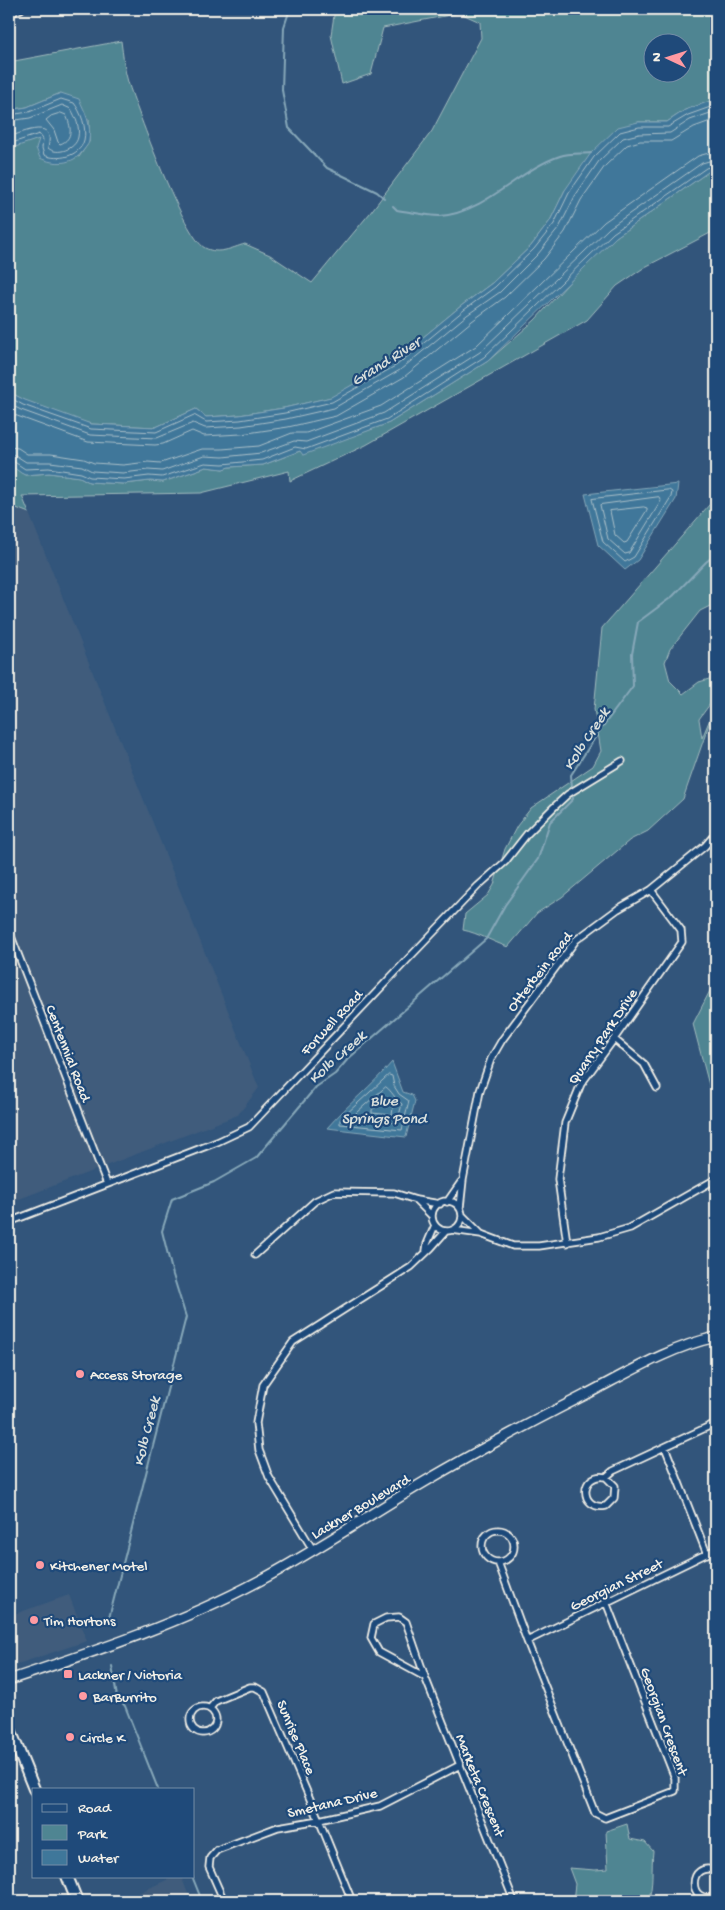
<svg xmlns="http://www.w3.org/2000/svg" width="725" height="1910" font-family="'Gochi Hand',sans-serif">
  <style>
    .built { fill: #3f5c7c }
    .green { fill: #4f8592; stroke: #a2bbbd; fill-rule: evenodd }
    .water { fill: #3f779a; stroke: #87a8b9 }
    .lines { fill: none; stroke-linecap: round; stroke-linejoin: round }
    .shore { stroke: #acc0c9; stroke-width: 1 }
    .stream { stroke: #87a8b9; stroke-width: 2 }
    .street-casing { stroke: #f4f1e8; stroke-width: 9 }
    .secondary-casing { stroke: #f4f1e8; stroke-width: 12 }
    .primary-casing { stroke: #f4f1e8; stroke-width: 14 }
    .street { stroke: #1f4a7a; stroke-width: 5.5 }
    .secondary { stroke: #1f4a7a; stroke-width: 9 }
    .primary { stroke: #1f4a7a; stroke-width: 10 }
    .poi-dot { fill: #ff9aa2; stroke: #1f4a7a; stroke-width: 2 }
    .labels { text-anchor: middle; stroke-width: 4.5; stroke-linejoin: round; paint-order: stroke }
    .street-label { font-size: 15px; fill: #f4f1e8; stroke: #1f4a7a }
    .poi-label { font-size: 15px; fill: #f4f1e8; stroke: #1f4a7a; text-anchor: start }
    .water-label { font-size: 16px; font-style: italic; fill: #d9dfdc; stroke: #1f4a7a }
  </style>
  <rect width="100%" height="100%" fill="#32557b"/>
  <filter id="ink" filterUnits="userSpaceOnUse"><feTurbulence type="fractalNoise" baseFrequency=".02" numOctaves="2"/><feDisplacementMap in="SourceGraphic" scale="10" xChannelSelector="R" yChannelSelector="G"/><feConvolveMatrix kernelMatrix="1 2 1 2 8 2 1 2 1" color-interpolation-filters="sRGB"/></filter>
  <g filter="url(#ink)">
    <path class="built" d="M9,505L29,513L259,1088L238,1115L9,1203Z
      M69,1595L87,1641L9,1667V1616Z
      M175,1876H181L191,1901H121Z"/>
    <path class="green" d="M335,9H716V99L685,110L667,122H638L565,190L550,221L531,246L492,283L461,306L394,361L332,397L284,408L239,415L206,417L196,409L156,427L91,424L49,413L9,392V149L40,138L79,157L89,142V119L61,93L27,107L9,110V62L121,41C123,55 124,69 128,82C137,110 184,237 205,248C219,255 231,248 245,244L270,255L312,283L370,213L432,131L481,38L480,22L460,13L383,28L371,74L342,84L331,35ZM652,42H682V72H652Z
      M716,169V230L645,267L617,286L587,320L366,445L290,481L289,471L201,493L22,496L29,513L9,505V464L25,475L49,473L80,477L89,482L124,484L150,481L163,482L206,467L223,469L229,467L263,465L297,452L347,438L389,423L488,361L535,320L576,275L616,237L708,172Z
      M716,497V603L700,611L670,649L665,662L670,681L683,694L699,682L716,677L710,704L699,719L702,738L715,707L683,799L648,831L630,840L562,897L537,913L508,947C493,942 478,933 463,930L465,914L488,895L494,885L505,849L517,826L531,808L593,766L601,751L594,709L602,628Z
      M716,979V1086L710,1089L693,1024Z
      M627,1824L630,1839L645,1842L653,1851C651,1868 654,1886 648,1901H573L575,1884L569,1868L595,1870L608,1869L606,1831Z"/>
    <path class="water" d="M61,93L79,99C85,112 92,125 89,141C89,144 85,148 83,151C73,165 54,165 40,158L36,148L39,139L9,149V110L27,107Z
      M716,99V169L708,172L616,237L488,361L389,423L303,455L300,451L297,452L263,465L229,467L223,469L206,467L163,482L150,481L124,484L89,482L80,477L49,473L25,475L21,473L9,464V392L25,400L91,424L156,427L196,409L206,417L239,415L284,408L331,397L394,361L461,306L492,283L531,246L550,221L565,190L591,153L618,127L638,122H667L685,110Z
      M678,484L676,499L638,560L625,570L598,545L585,494Z
      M392,1062L403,1092L412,1095L415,1101L406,1137L327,1128C348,1104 372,1086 392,1062Z"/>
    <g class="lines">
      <path class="shore" d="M61,113L66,115C71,126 74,139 60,144L58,142L54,130L46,120L51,116Z
        M9,115L29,112L61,99L74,103C81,112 87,128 84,140C80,157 57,161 44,155L42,148L43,139L39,134L9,144
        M9,121L30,118L62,105L71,109C76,118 80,127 78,137C76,149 57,156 48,148C56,117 24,132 9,137
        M9,397L23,405L91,429L156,432L194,415L206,422L240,420L285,413L332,402L397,365L464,310L495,287L534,249L554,224L569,193L594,157L620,132L639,127H668L688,115L716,105
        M9,404L21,410L90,435L157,438L193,423L205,428L241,426L286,419L334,408L400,370L467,315L500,292L538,254L559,228L575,196L599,161L623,138L639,134L670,133L690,120L716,111
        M9,413L88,442L155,445L163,444L192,431L204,436L241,434L288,427L336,416L404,377L472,321L505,297L544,259L565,232L581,200L605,166L627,145L640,141H671L694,127L716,119
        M9,447L18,448L27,454H51L84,459L94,463L123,465L148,462L161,463L202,449H222L259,446L292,433H306L381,406L476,346L604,222L698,156L716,151
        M9,454L15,455L26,462H50L82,466L92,471L123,473L148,470L162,471L204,456L223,457L261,453L294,441L306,442L384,413L480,352L609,228L702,163L716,159
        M9,461H13L25,469L49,468L81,473L90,477L124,479L149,476L162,477L205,463L223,464L262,460L295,447L306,449L387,419L484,357L613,233L706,168L716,165
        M669,490L672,492L671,497L634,557L625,562L603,542L592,499Z
        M659,497L661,501L629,553L625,554L608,539L600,505Z
        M644,507L647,508V510L627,542L624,543L615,535L610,511Z
        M389,1075L392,1076L394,1086L399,1094L409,1101L402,1130L340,1124V1120Z
        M386,1087C391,1090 395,1099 402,1104L397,1123L353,1119V1116Z
        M385,1100L393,1108L392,1115L372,1113V1110Z"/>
      <path class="stream" d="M290,9L284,27L282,90L289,128L327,168L377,192L384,198
        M393,206L397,210C411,212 426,216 440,216C483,214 520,169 560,156C569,153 581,154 591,153
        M108,1622L186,1317L173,1275L162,1231L172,1199L214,1182L256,1158L316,1087L335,1074L348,1059L486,939L505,905L538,859L550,822L573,799L571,775L598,733L633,686L632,654L638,622L673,596L706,562L716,554
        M112,1666L117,1697L125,1706L158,1789
        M192,1876L202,1901"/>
      <defs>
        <path id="street" d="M9,14L21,9
          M9,931L107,1184
          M614,1039L644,1064L657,1088
          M416,1200L432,1216
          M432 1216a15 15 0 1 1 30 0a15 15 0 1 1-30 0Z
          M447,1202L461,1182
          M460,1208L463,1180L480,1091L491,1059L502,1040L576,940L618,909L651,890L705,846L716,833
          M462,1215L481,1234
          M9,1222L217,1142L249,1127L407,960L478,886L505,862L527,834L554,807L568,794L622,761
          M452,1230L481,1234L513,1246H539L599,1237L630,1228L716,1179
          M567,1243L558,1179L565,1123L581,1084L614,1039L682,942L681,930L651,890
          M426,1251L427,1244L435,1225
          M255,1255L315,1201L334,1192L394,1193L416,1200L440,1204
          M665,1447L707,1554
          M606,1477L615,1486L614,1498L606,1506C579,1511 579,1472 606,1477L613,1471L716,1423
          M482 1546a16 16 0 1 1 32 0a16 16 0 1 1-32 0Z
          M313,1550L269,1477L259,1450L256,1423L263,1385L293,1342L411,1267L431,1248L446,1231
          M498,1562L527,1641L595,1813L605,1818L675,1791V1778L606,1602
          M527,1641L716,1549
          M425,1677L379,1652L371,1638L374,1624L386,1618L399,1617L406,1622L425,1677L514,1901
          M190 1720a13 13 0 1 1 26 0a13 13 0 1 1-26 0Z
          M210,1708L216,1701L250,1687H255L264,1692L319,1820L352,1901
          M716,1871C687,1859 687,1907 716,1896
          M224,1901L209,1867L210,1858L217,1850L278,1827L319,1820L380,1806L460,1765"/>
        <path id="secondary" d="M9,1680C93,1652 181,1623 259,1581C316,1551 370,1514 426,1481C477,1451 530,1423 583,1396C626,1374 669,1347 716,1337"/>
        <path id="primary" d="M9,1727L34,1789
          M67,1876L77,1901"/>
      </defs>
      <use href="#street" class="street-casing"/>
      <use href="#secondary" class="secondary-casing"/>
      <use href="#primary" class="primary-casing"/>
      <use href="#street" class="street"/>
      <use href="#secondary" class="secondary"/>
      <use href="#primary" class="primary"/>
    </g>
  </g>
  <g class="poi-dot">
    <circle cx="80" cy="1374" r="5"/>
    <circle cx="40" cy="1565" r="5"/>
    <circle cx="34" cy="1620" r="5"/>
    <rect x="63" y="1669" width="10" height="10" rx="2.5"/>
    <circle cx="83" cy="1696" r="5"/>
    <circle cx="70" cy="1737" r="5"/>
  </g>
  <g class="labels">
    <g class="street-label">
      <text transform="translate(539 971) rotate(-52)" y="5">Otterbein Road</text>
      <text transform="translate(331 1022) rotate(-47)" y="5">Forwell Road</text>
      <text transform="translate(602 1036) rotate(-56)" y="5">Quarry Park Drive</text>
      <text transform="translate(69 1053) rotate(69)" y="5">Centennial Road</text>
      <text transform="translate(360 1506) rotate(-31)" y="5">Lackner Boulevard</text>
      <text transform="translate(616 1584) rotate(-26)" y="5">Georgian Street</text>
      <text transform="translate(665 1721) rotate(70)" y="5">Georgian Crescent</text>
      <text transform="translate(297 1737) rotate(67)" y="5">Sunrise Place</text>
      <text transform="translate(481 1785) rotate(68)" y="5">Marketa Crescent</text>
      <text transform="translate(332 1802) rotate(-13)" y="5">Smetana Drive</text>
    </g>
    <g class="poi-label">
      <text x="90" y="1379">Access Storage</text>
      <text x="50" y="1570">Kitchener Motel</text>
      <text x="44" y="1625">Tim Hortons</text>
      <text x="78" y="1679">Lackner / Victoria</text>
      <text x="93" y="1701">BarBurrito</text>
      <text x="80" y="1742">Circle K</text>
    </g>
    <g class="water-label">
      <text transform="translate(385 360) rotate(-32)" y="6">Grand River</text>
      <text transform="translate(585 738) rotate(-57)" y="6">Kolb Creek</text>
      <text transform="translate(336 1056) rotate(-42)" y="6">Kolb Creek</text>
      <text x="384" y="1105">Blue<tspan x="384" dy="18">Springs Pond</tspan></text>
      <text transform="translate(145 1431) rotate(-76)" y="6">Kolb Creek</text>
    </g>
  </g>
  <rect width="725" height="1910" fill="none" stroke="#1f4a7a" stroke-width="30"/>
  <rect x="15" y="15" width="695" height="1880" fill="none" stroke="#f4f1e8" stroke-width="2" filter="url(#ink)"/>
  <rect x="32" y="1788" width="162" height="90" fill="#1f4a7a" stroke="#748da6"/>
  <rect x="42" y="1804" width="25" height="8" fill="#1f4a7a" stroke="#748da6"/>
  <text x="78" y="1812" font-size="15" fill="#f4f1e8">Road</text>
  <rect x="42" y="1825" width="25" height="15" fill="#4f8592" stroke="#748da6"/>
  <text x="78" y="1838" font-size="15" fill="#f4f1e8">Park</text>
  <rect x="42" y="1850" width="25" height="15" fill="#3f779a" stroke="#748da6"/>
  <text x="78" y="1862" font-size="15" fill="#f4f1e8">Water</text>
  <g transform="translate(668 58) rotate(274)"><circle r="24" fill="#1f4a7a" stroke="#748da6"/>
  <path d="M0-4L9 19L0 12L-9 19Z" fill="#ff9aa2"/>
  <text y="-8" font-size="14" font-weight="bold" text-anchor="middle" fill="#f4f1e8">N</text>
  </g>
</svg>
